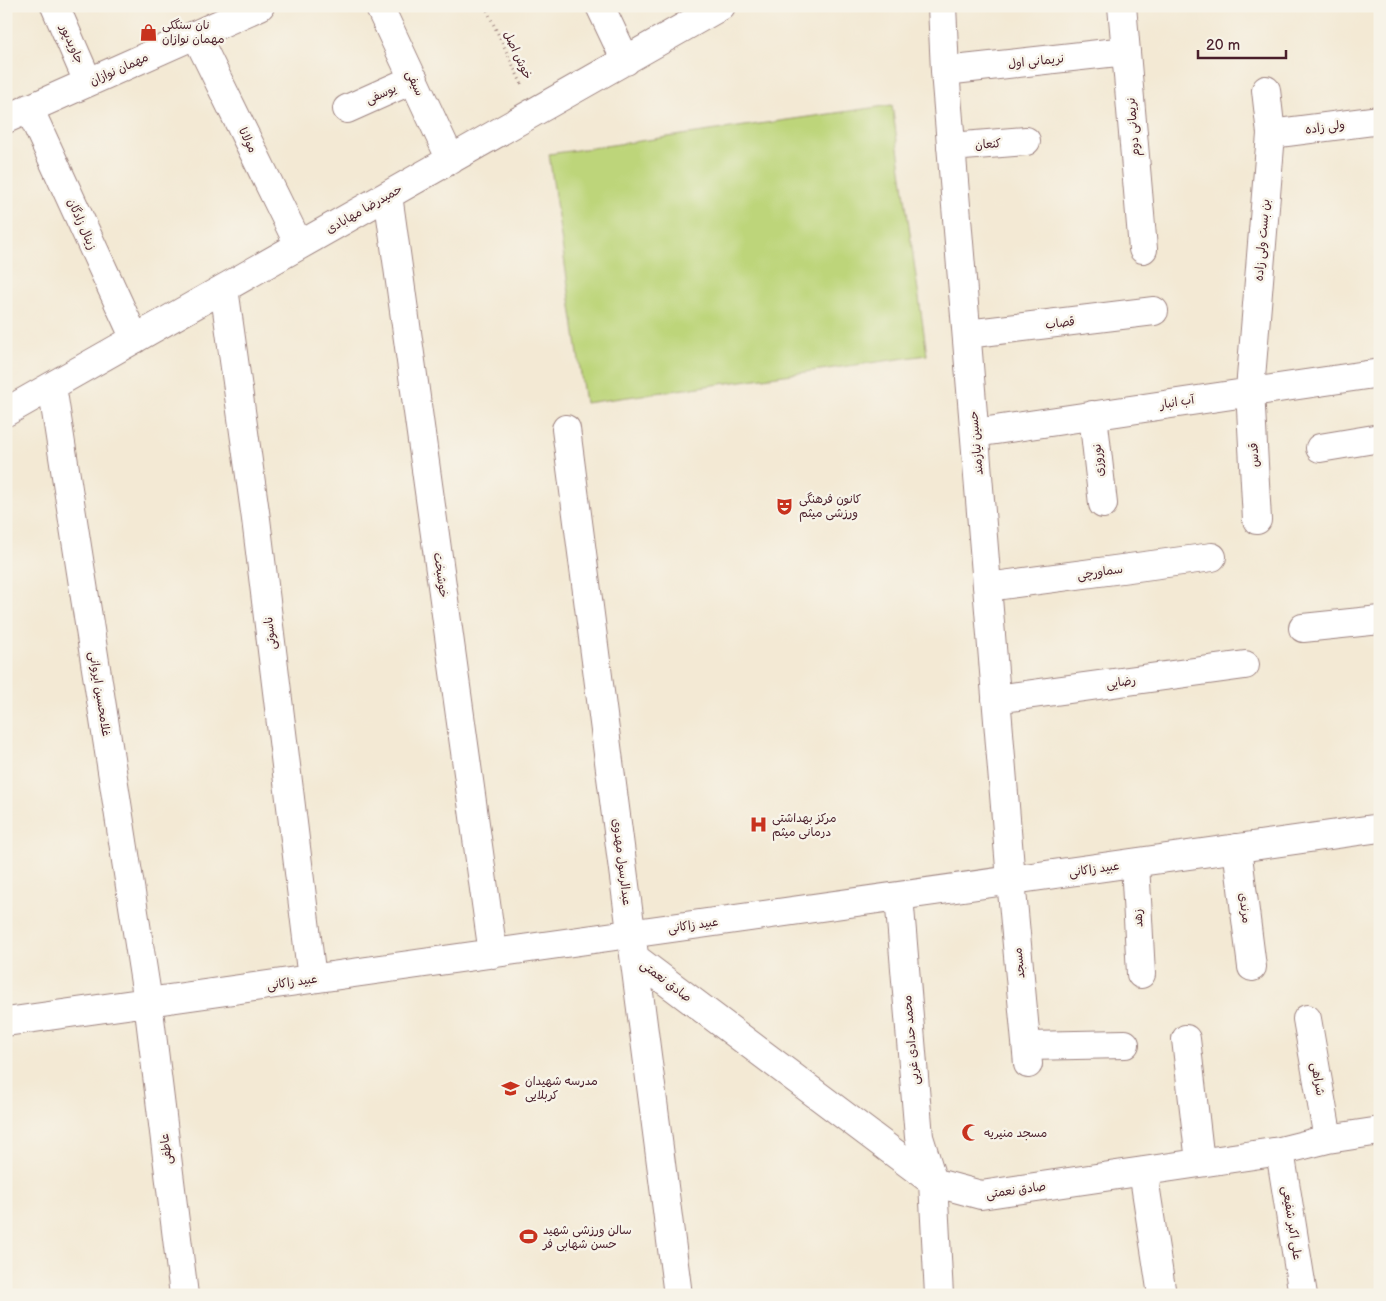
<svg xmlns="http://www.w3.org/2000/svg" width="1386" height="1301" font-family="'Balsamiq Sans','Playpen Sans Arabic',sans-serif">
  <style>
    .green { fill: #bdd57a; stroke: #847a52 }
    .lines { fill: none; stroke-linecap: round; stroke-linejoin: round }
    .minor-casing { stroke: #9e8480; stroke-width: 30 }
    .path { stroke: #9e8480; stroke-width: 3; stroke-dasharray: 1 4; stroke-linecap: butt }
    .minor { stroke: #fff; stroke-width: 28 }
    .labels { text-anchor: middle; stroke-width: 5; stroke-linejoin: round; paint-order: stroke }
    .poi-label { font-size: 12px; fill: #4a1f2b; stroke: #f7f3e8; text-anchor: start }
    .street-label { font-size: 12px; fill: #4a1f2b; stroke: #f7f3e8 }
  </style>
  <rect width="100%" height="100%" fill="#f7f3e8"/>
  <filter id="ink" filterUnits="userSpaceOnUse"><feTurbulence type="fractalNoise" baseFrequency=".02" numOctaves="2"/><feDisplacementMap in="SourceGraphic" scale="10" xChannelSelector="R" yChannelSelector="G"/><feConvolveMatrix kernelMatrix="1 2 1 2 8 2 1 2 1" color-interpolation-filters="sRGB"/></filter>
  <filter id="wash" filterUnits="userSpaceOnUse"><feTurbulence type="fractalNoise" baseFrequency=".0096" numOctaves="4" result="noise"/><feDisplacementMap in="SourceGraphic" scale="20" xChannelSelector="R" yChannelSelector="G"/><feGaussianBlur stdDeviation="1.12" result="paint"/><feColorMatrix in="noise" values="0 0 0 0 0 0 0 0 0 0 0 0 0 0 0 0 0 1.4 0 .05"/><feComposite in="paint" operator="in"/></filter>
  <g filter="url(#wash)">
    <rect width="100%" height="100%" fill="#f3e9d4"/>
    <path class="green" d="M892,105L927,355L585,403L549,154Z"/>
  </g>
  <g filter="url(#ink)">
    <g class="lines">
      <defs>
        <path id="minor" d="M55,6L88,82
          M379,6L451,160
          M600,6L626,61
          M942,6L945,71L1011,880L1028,1064
          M1122,6L1143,249
          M196,35L299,245
          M945,71L1126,51
          M29,108L135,339
          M347,109L414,79
          M6,119L260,6
          M1271,134L1380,120
          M951,147L1026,141
          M388,195L493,954
          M224,288L256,519L312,979
          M967,334L1154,311
          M52,386L148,1002L184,1295
          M6,412L721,6
          M1093,415L1103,504
          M566,429L678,1295
          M975,433L1380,373
          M1320,448L1380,438
          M1257,520L1250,390L1271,134L1266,90
          M987,587L1212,557
          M1303,628L1380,620
          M996,699L1245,665
          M1237,848L1252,967
          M1135,863L1141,974
          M899,896L919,1137L933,1182L939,1295
          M635,958L933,1182L981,1195L1280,1151L1328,1139L1380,1131
          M1307,1019L1328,1139
          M6,1022L1380,828
          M1186,1039L1200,1162
          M1027,1046L1125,1044
          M1280,1151L1303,1295
          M1143,1171L1162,1295"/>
      </defs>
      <use href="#minor" class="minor-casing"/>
      <path class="path" d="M485,6L523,87"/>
      <use href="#minor" class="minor"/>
    </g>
  </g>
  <defs>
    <symbol id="shop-bare" viewBox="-9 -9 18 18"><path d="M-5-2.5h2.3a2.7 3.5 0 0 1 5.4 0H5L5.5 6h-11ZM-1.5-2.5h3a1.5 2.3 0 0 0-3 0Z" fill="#c8321e" stroke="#f7f3e8" stroke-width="2.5" paint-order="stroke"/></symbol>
    <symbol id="theatre-bare" viewBox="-9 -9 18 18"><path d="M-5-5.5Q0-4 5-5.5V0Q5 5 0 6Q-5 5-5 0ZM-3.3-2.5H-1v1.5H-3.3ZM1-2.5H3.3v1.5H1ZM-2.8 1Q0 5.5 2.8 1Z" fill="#c8321e" stroke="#f7f3e8" stroke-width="2.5" paint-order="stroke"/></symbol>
    <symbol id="hospital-bare" viewBox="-9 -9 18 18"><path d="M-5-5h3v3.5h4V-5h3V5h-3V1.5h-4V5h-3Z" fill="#c8321e" stroke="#f7f3e8" stroke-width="2.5" paint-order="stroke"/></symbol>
    <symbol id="school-bare" viewBox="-9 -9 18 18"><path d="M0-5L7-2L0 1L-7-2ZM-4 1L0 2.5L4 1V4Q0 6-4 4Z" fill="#c8321e" stroke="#f7f3e8" stroke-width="2.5" paint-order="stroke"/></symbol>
    <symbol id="mosque-bare" viewBox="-9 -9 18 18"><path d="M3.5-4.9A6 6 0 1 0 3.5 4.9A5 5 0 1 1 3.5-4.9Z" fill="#c8321e" stroke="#f7f3e8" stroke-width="2.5" paint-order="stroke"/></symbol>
    <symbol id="stadium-bare" viewBox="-9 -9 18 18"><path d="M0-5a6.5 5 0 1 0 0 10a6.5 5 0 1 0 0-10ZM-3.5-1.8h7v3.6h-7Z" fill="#c8321e" stroke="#f7f3e8" stroke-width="2.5" paint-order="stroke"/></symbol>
  </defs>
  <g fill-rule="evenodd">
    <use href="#shop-bare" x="136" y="20" width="25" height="25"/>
    <use href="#theatre-bare" x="772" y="494" width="25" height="25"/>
    <use href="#hospital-bare" x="746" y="812" width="25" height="25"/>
    <use href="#school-bare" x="498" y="1076" width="25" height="25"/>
    <use href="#mosque-bare" x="958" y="1120" width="25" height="25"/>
    <use href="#stadium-bare" x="516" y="1224" width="25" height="25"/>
  </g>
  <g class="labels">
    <g class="poi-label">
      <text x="162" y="29">نان سنگکی<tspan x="162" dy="14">مهمان‌ نوازان</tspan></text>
      <text x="799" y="503">کانون فرهنگی<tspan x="799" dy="14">ورزشی میثم</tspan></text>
      <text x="772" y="822">مرکز بهداشتی<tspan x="772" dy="14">درمانی میثم</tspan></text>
      <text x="525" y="1085">مدرسه شهیدان<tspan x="525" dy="14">کربلایی</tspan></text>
      <text x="984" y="1137">مسجد منیریه</text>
      <text x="543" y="1234">سالن ورزشی شهید<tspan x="543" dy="14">حسن شهابی فر</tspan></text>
    </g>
    <g class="street-label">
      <text transform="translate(72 44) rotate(66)" y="4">جاویدپور</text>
      <text transform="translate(518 55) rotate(65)" y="4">خوش اصل</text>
      <text transform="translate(1036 61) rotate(-6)" y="4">نریمانی اول</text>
      <text transform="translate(119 69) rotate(-24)" y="4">مهمان نوازان</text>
      <text transform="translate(415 83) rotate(65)" y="4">سیفی</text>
      <text transform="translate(381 94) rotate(-24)" y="4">یوسفی</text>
      <text transform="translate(1133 127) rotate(-95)" y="4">نریمانی دوم</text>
      <text transform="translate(1325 127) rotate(-8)" y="4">ولی زاده</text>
      <text transform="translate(248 140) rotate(64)" y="4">مولانا</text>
      <text transform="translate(988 144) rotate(-4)" y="4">کنعان</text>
      <text transform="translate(364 209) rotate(-30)" y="4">حمیدرضا مهابادی</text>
      <text transform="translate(82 224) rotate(66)" y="4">زینال زادگان</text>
      <text transform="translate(1262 240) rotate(-85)" y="4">بن بست ولی زاده</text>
      <text transform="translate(1060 323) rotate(-7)" y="4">قصاب</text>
      <text transform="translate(1177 402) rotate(-9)" y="4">آب انبار</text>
      <text transform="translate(976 443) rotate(-95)" y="4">حسین نیازمند</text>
      <text transform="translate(1254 455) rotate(-93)" y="4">قدس</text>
      <text transform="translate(1098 460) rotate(-96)" y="4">نوروزی</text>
      <text transform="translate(1100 572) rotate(-8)" y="4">سماورچی</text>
      <text transform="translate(441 575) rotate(82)" y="4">خوشبخت</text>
      <text transform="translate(270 633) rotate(-97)" y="4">ناسوتی</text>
      <text transform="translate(1121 682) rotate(-8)" y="4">رضایی</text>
      <text transform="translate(100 694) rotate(81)" y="4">غلامحسین ایروانی</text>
      <text transform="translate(622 862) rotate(83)" y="4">عبدالرسول مهدوی</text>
      <text transform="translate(1094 869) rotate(-8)" y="4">عبید زاکانی</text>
      <text transform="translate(1245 908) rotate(83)" y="4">مرندی</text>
      <text transform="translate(1138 918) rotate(-93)" y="4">زهد</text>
      <text transform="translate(693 925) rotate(-8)" y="4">عبید زاکانی</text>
      <text transform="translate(1019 963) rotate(-96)" y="4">مسجد</text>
      <text transform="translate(666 981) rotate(37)" y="4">صادق نعمتی</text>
      <text transform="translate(292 982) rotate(-8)" y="4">عبید زاکانی</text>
      <text transform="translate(911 1040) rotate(-95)" y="4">محمد حدادی غربی</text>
      <text transform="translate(1318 1079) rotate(80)" y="4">شراهی</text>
      <text transform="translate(166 1149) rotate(-97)" y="4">عاطفی</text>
      <text transform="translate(1016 1190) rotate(-8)" y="4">صادق نعمتی</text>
      <text transform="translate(1292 1223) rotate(81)" y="4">علی اکبر شفیعی</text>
    </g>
  </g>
  <rect width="1386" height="1301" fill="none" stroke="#f7f3e8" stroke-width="25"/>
  <path d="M1198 50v8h88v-8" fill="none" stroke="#4a1f2b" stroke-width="2.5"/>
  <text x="1206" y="50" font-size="15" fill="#4a1f2b" stroke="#f7f3e8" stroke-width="4" paint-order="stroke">20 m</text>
</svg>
